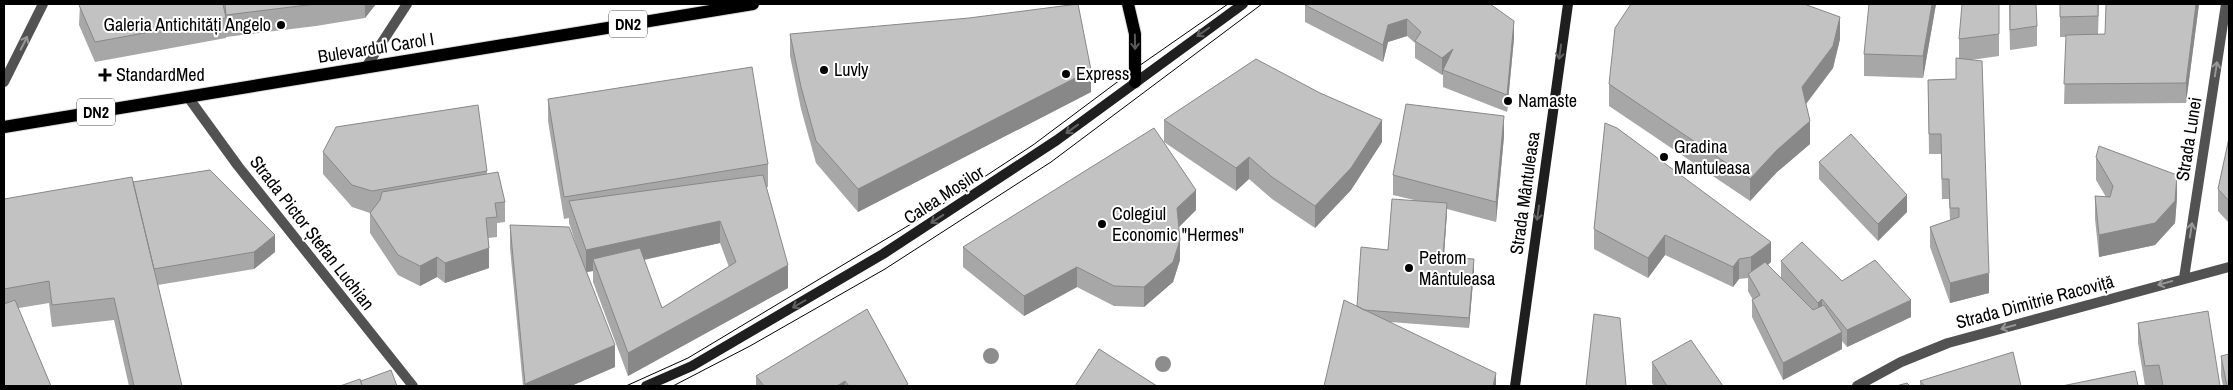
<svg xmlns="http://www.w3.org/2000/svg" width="2233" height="390" font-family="'Archivo Narrow',sans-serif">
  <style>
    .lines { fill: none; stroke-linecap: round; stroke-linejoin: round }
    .primary-casing { stroke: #dbdbdb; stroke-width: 14 }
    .street { stroke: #525252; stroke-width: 10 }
    .secondary { stroke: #1f1f1f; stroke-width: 10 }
    .primary { stroke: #000; stroke-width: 12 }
    .tram { stroke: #000; stroke-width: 1 }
    .tree { fill: #8d8d8d }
    .wall { fill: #a7a7a7; fill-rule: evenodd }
    .shaded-wall { fill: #888 }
    .building { fill: #c2c2c2; stroke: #888 }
    .oneway { stroke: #626262 }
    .oneway2 { stroke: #595959 }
    .oneway3 { stroke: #979797 }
    .poi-dot { fill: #000; stroke: #fff; stroke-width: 2 }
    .labels { text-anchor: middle; stroke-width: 4; stroke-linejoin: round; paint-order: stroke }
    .shield { fill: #fff; stroke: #4c4c4c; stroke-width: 1 }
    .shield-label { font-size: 16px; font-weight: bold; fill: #000 }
    .poi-label { font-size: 18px; fill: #000; stroke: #fff; text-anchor: start }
    .street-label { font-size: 18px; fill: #000; stroke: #fff }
  </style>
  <rect width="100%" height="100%" fill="#fff"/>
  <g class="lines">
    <defs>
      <path id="primary" d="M1128,4L1135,34V82
        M4,127L753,4"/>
    </defs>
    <use href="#primary" class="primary-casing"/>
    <path class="street" d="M366,67L407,4
      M4,82L43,4
      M188,97L238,166L413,386
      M2184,278L2226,4
      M1857,386L1901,362L1948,343L2229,267"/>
    <path class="secondary" d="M646,386L692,366L883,254L1057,140L1243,4
      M1515,386L1568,4"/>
    <use href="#primary" class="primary"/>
    <path class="tram" d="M626,386L688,358L926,215L1033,145L1136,68L1228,4
      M673,386L750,346L885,269L1051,162L1262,4"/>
  </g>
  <g class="tree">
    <circle cx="991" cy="356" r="8"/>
    <circle cx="1163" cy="364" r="8"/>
  </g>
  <path class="wall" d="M80,4H376L365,18L316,26L226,37V34V38L95,62L79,25Z
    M1490,4L1514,38L1507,112L1443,87V74L1442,75L1415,58V43L1407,36L1388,42L1383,62L1305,22V5Z
    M1936,4L1923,78L1864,76V54Z
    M1999,4V56L1971,60L1989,293L1950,303L1930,247V227L1950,220L1949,199H1942L1941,154H1929L1928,80L1956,79L1959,59V39Z
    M2009,4L2037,26V46L2010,50Z
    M2060,4H2099L2098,34H2105L2199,4L2186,103L2064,104L2066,37H2060Z
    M790,34L1091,92L858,212L816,163L801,109L790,56Z
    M1840,39L1833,68L1806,104L1810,144L1777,172L1750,201L1609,106V84Z
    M548,99L768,164V187H766L788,288L628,376L593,282V271L587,272L615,367L571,386H523L510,248V225L580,256L569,223V218L564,219L548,121ZM720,243L729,267L662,308L644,260Z
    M1164,120L1382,142L1351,190L1315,228L1272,199L1249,179L1236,191L1164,142Z
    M1605,123L1771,262L1768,265L1781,278V261L1842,281L1911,317L1847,347L1842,341V349L1783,380L1752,317V300H1753L1748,291V278L1739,279L1733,287L1665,255L1648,278L1594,249V229Z
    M1504,136L1496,222L1447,209L1444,257L1474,270L1469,328L1390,322L1496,386L1357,306L1388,250L1414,200L1393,195V175Z
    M2229,138V223L2218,211V189Z
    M323,152L487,171V174L505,202V222L497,223V237L488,238L489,268L445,283L437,277L420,286L398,275L370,233V213L352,207L323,174Z
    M2096,157L2177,197L2175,223L2155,245L2099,257L2095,219V196L2106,197L2096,180Z
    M1819,162L1907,212L1878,241L1819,179Z
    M4,199L275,252L254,269L158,285L182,386H129L114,320L52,327L49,303L19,308L4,386Z
    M1196,210L1179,227L1180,260L1173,282L1144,307L1114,306L1077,287L1024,316L963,267V247Z
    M867,309L908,386H756V376Z
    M2138,323L2220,386H2160L2159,385L2145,386L2138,343Z
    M2221,356L2229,386H2223L2221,376Z
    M1652,362L1723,386H1654L1652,383Z
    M1920,381L2021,386H1920Z"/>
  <path class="shaded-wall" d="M365,4H376L365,18Z
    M1932,4H1936L1923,78V56Z
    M2196,4H2199L2186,103V83Z
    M1840,17V39L1833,68L1802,109V87Z
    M1407,19V36L1388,42L1383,62V45L1388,25Z
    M1514,21V38L1507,112V95Z
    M1453,49L1443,70V74L1442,75V58Z
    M1091,70V92L858,212V189Z
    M1504,116V136L1496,222V202Z
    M1382,120V142L1351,190L1315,228V206Z
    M1810,121V144L1777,172L1750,201V179L1777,150Z
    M1249,157V179L1236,191V168Z
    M2177,175V197L2175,223L2155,245L2099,257V235Z
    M1196,190V210L1177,229V208Z
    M1907,195V212L1878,241V224Z
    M1447,203V213L1443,267V257Z
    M720,221V243L596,270L593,259V271L586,272V250Z
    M275,235V252L254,269V252Z
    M1665,235V255L1648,278V258Z
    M1180,240V260L1173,282L1144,307V287Z
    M1771,242V262L1751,277V257Z
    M489,248V268L445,283V263Z
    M437,257V277L420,286V266Z
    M1474,259V270L1469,328V318Z
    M1739,259V279L1733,287V267Z
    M788,265V288L628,376V353Z
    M1077,267V287L1024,316V296Z
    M1989,273V293L1950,303V283Z
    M1822,299V316L1818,320V303Z
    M1911,300V317L1847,347V330Z
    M1842,332V349L1783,380V363Z
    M615,345V367L571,386H525V384Z
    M1496,373V386H1493Z
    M845,381V386H837Z"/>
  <path class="building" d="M80,4H223L226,18L95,42L79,5Z
    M225,4H316L226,15Z
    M1078,4L1091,70L858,189L816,141L801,87L790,34L969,18Z
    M1307,4H1490L1514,21L1507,95L1443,70L1453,49L1442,58L1415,41L1421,32L1407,19L1388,25L1383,45L1305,5Z
    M1631,4H1804L1840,17L1833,46L1802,87L1810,121L1777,150L1750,179L1609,84L1615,28Z
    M1869,4H1932L1923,56L1864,54Z
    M1962,4H1999V34L1959,39Z
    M2010,4H2036L2037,26L2010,30Z
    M2060,4H2098V16L2060,17Z
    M2106,4H2196L2186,83L2064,84L2066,35L2105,34Z
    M1956,58L1982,61L1989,273L1950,283L1930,227L1959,217V208H1950L1949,179H1942L1941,134H1929L1928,80L1956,79Z
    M1256,59L1320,93L1382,120L1351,168L1315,206L1272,177L1249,157L1236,168L1164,120Z
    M752,67L768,164L564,197L548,99Z
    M1406,104L1504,116L1496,202L1393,175Z
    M478,105L487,171L372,191L352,185L323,152L336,127Z
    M1605,123L1617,128L1771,242L1751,257L1739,259L1733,267L1665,235L1648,258L1594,229Z
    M1154,128L1196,190L1177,208L1180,240L1173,262L1144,287L1114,286L1077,267L1024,296L963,247Z
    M1851,134L1907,195L1878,224L1819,162Z
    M2229,138V201L2218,189Z
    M2099,146L2177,175L2175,201L2155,223L2099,235L2095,196L2110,197L2113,186L2096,157Z
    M210,170L275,235L254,252L154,269L133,182Z
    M498,172L505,202L495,203L497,217L486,218L489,248L445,263L437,257L420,266L398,255L370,213L380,200L382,192Z
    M763,175L788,265L628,353L593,259L640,248L662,308L736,262L720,221L586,250L569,201Z
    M132,177L182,386H134L114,298L52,305L49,281L4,289V199Z
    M1392,199L1447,203L1443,257L1474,259L1469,318L1364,310L1357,306L1361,247L1388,250Z
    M510,225L569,227L615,345L525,384Z
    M1802,242L1842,281L1875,260L1911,300L1847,330L1822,299L1818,303L1781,261Z
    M1765,262L1813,310L1824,305L1842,332L1783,363L1752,300L1760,295L1748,274Z
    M15,300L51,386H4V304Z
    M1344,300L1496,373L1493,386H1324Z
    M867,309L908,384L905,386H849L845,381L837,386H764L756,376Z
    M2208,311L2220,386H2163L2159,365L2145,366L2138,323Z
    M1594,314L1620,318L1626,386H1586Z
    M1691,340L1723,386H1667L1652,362Z
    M1099,349L1157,386H1075Z
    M2013,352L2021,386H1925L1920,381Z
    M2229,354V386H2227L2221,356Z
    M391,370L397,386H362L361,381Z
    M2135,371L2138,386H2062Z
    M360,379L362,386H340Z
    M1907,383L1910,386H1896Z"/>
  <defs><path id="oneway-shaft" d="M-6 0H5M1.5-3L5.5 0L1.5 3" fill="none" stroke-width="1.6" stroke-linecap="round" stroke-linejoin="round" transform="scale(1.25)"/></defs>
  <g class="oneway">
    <use href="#oneway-shaft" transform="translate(1203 32) rotate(145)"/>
    <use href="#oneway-shaft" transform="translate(1560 52) rotate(98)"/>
    <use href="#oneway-shaft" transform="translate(1072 129) rotate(144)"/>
    <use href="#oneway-shaft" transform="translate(1538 213) rotate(98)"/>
    <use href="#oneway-shaft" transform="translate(937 219) rotate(147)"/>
    <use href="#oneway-shaft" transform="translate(799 304) rotate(150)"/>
  </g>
  <use class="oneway2" href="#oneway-shaft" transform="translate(1135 42) rotate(89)"/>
  <g class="oneway3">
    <use href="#oneway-shaft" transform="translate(24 43) rotate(-63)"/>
    <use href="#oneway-shaft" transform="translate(2216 69) rotate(-81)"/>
    <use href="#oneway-shaft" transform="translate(2191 230) rotate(-81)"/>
    <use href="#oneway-shaft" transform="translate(2165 283) rotate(165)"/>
    <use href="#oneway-shaft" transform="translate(2008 327) rotate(165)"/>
  </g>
  <g class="poi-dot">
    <circle cx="281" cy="25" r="5"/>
    <circle cx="824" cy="70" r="5"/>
    <circle cx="1066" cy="74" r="5"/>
    <path d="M102.5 67.5h5v5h5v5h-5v5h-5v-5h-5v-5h5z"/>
    <circle cx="1508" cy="101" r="5"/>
    <circle cx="1664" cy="157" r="5"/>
    <circle cx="1102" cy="224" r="5"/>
    <circle cx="1409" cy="268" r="5"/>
  </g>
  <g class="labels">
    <g class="shield">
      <rect x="609" y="10.5" width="38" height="27" rx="4"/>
      <rect x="77" y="98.5" width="38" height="27" rx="4"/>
    </g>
    <g class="shield-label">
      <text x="628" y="30">DN2</text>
      <text x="96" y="118">DN2</text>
    </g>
    <g class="poi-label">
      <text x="271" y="31" text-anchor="end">Galeria Antichități Angelo</text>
      <text x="834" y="76">Luvly</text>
      <text x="1076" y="80">Express</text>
      <text x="116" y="81">StandardMed</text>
      <text x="1518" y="107">Namaste</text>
      <text x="1674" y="153">Gradina<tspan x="1674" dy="21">Mantuleasa</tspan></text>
      <text x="1112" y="220">Colegiul<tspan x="1112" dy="21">Economic "Hermes"</tspan></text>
      <text x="1419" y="264">Petrom<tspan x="1419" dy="21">Mântuleasa</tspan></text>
    </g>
    <g class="street-label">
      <text transform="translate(376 48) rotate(-9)" y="6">Bulevardul Carol I</text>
      <text transform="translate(2189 139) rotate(-81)" y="6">Strada Lunei</text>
      <text transform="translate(1525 193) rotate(-82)" y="6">Strada Mântuleasa</text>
      <text transform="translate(944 195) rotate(-33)" y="6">Calea Moșilor</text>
      <text transform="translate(312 233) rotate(52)" y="6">Strada Pictor Ștefan Luchian</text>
      <text transform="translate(2035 302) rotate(-15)" y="6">Strada Dimitrie Racoviță</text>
    </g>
  </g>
  <rect width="2233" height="390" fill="none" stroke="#000000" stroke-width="10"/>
</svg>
